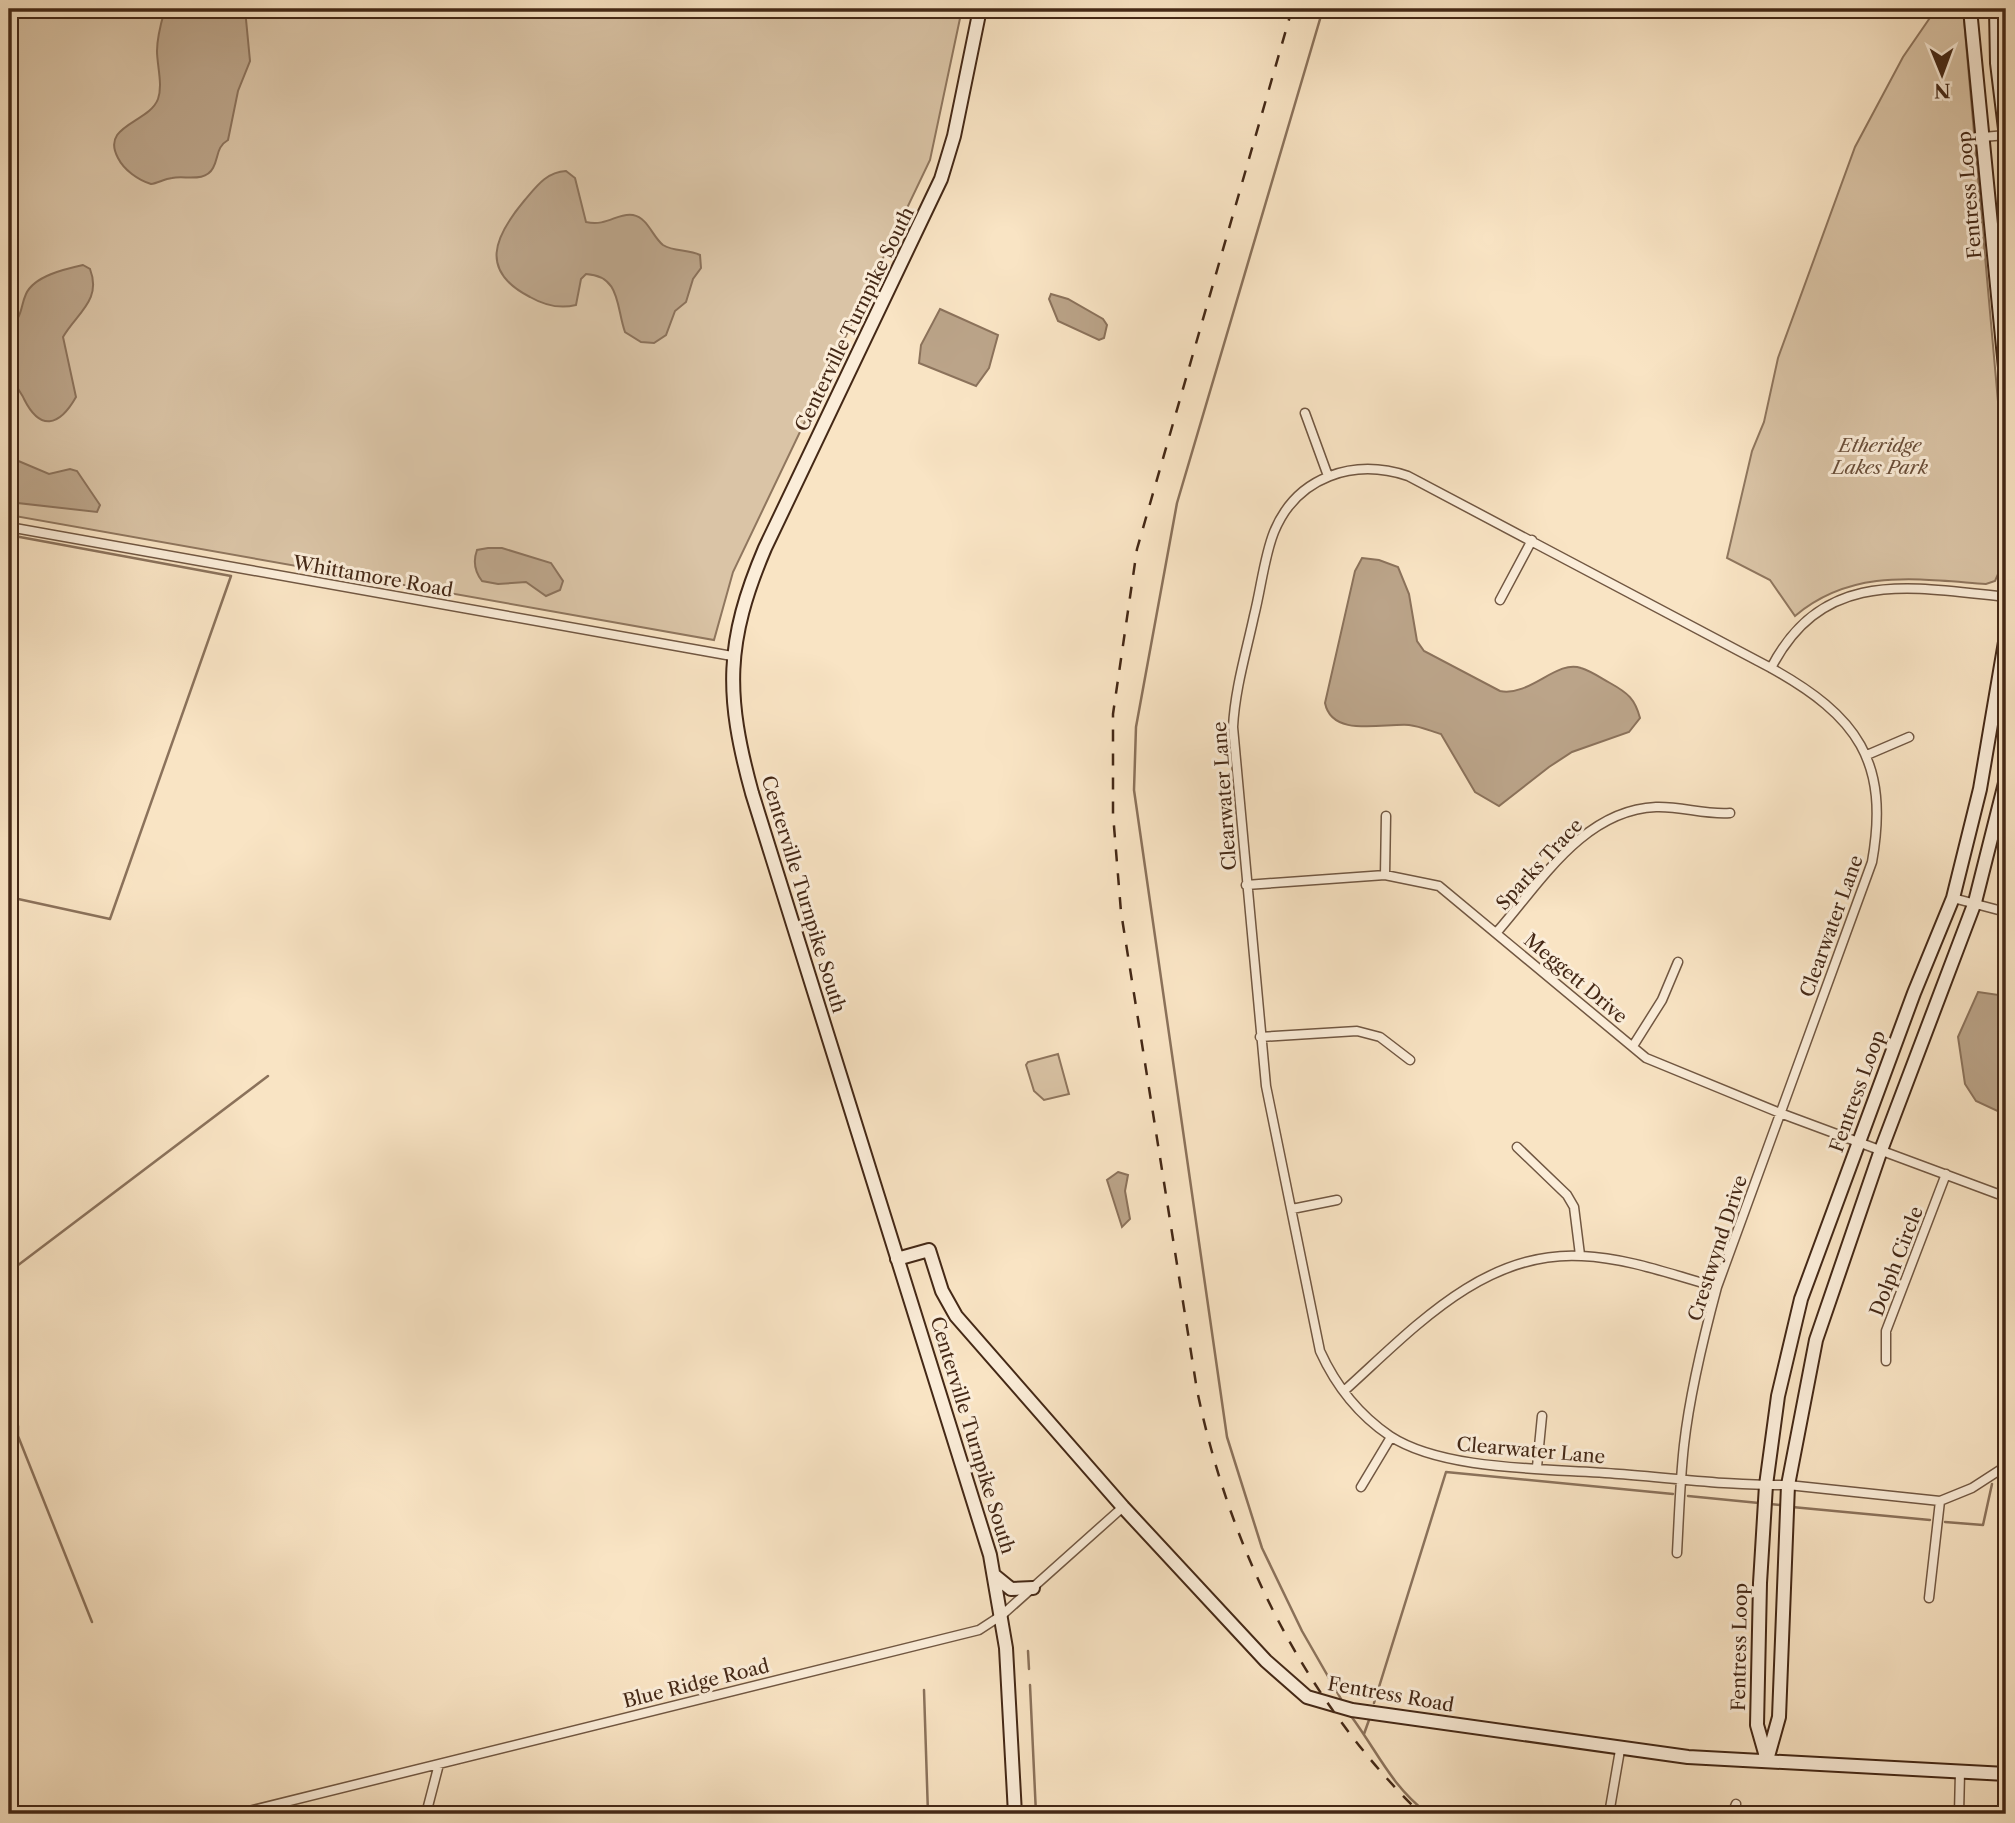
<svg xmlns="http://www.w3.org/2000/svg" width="2015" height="1823" font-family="'Libre Caslon Text',serif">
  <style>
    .green { fill: #dac4a6; stroke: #8f765e; stroke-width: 2 }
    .water { fill: #bba489; stroke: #8b725b; stroke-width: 2 }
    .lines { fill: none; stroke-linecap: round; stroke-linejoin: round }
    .stream { stroke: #8b725b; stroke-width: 2.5 }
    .street-casing { stroke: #715742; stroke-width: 11 }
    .secondary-casing { stroke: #442816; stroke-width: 16 }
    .street { stroke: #fbedd9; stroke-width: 8 }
    .secondary { stroke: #fbedd9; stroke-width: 12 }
    .rail { stroke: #442816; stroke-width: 2.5; stroke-dasharray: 12 12; stroke-linecap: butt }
    .labels { text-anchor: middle; stroke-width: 6; stroke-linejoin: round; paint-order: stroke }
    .street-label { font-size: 19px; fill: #442816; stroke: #fbedd9 }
    .park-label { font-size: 19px; font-style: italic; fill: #6a4f3a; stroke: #fbedd9 }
  </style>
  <rect width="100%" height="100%" fill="#f9e4c4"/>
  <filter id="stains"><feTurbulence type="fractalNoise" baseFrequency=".00286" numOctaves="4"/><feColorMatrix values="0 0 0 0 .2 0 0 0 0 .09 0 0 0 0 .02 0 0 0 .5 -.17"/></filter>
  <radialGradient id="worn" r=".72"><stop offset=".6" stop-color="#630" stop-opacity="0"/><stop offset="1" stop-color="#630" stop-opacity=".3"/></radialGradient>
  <path class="green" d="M9,9H962L930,160L733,572L714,640L9,515Z
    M1936,9H1963L2000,424L1999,572L1995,581L1986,584C1917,579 1852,568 1795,616L1770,580L1727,558L1752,451L1764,422L1778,358L1855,147L1903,57Z
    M1058,1054L1069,1094L1044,1100L1034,1091L1026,1065L1028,1062Z"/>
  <path class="water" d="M165,9H245L250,61L238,91L228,140C216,147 219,157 213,168C205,183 184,175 172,178C164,179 158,183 151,184C138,180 124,170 118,158C100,125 149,123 158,99C163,85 157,65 157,51C157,36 161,23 165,9Z
    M566,171L575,178L586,222C607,227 618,212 633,215C648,218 652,236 663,245C674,252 688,249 700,255L701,268L693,279L686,302L675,311L666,335L654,343L641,342L625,332C616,307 621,276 586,274L581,279L576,305C560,309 544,305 530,297C479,271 494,237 524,201C536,187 546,172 566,171Z
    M83,265L90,269C102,300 77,313 63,337L76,397C59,427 40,431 24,399C22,394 17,389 16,384C14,378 17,367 15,357L9,355V326C23,318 20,307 26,294C34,276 65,269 83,265Z
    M1051,294L1068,299L1103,319L1107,325L1104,338L1099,340L1058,321L1049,299Z
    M940,309L998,335L989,368L976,386L919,363L921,345Z
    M9,457L49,474L70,469L77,471L100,505L97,512L9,502Z
    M488,548H502L551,563L563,581L560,590L546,596L526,582L498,584L482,581C475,572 473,561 477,550Z
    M1362,558L1379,560L1398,567L1409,594L1417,641L1424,651L1500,691C1530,697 1557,659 1581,668C1591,671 1601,678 1610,683C1628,693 1635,699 1640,718L1629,732L1572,752L1549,767L1499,806L1475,792L1441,734C1431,731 1419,726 1409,725C1383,723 1332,738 1325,703L1355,571Z
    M1978,992L2006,996V1115L1976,1101L1965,1084L1958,1037Z
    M1118,1172L1128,1175L1125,1191L1130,1219L1122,1227L1107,1180Z"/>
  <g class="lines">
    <path class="stream" d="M1323,9L1177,503L1136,727L1134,790L1227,1437L1262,1548L1302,1631L1341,1699
      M9,535L231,576L110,919L9,897
      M9,1272L268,1076
      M9,1408L18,1426V1436L92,1622
      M2003,1461L2006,1455
      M1688,1496L1759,1503
      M1770,1504L1781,1505
      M1792,1507L1930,1520
      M1945,1522L1983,1525L1992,1484
      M1028,1651L1029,1669
      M1030,1685L1036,1814
      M924,1690L928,1814
      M1374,1703L1446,1472L1673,1494
      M1351,1716C1379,1754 1390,1784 1428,1814
      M1364,1734L1369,1720"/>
    <defs>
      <path id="street" d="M1983,137L2006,135
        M1305,413L1328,476
        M9,527L732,656
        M1500,600L1532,540
        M1771,668C1823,567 1911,587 2006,597
        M1867,755L1909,737
        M1385,875L1386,816
        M1246,885L1385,875L1439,886L1646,1058L1780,1113L2006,1197
        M1953,898L2006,912
        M1497,932C1540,883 1583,810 1656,807C1681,806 1705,815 1730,813
        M1260,1037L1357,1031L1380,1037L1410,1060
        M1633,1046L1662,1000L1678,962
        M1517,1147L1567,1195L1574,1207L1580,1255
        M1292,1209L1337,1200
        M1886,1361V1331L1946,1174
        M1344,1391C1412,1330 1483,1250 1582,1256C1628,1258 1673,1275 1717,1287
        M1537,1467L1542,1416
        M1361,1487L1391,1437
        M1677,1553C1679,1517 1680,1481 1684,1445C1690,1392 1703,1339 1717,1287L1872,862C1890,761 1857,716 1771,668L1408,476C1354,458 1297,476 1274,532C1264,557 1261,589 1254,616C1246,653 1235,689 1233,727L1266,1086L1320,1351C1335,1384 1359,1415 1390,1436C1445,1472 1553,1468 1619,1474C1675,1478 1732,1486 1788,1485L1940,1501L1972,1488L2006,1466
        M1929,1598L1940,1501
        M237,1814L979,1630L1002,1615L1123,1507
        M426,1814L439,1764
        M1609,1814L1620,1750
        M1732,1814L1736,1804
        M1959,1814L1960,1772"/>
      <path id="secondary" d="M980,9L954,136L941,179L765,548C725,642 725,695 752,793L990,1555L1006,1648L1015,1814
        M1970,9L2006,378
        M1996,9L1997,63L2006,137
        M897,1259L929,1250L942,1291L956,1316L1123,1507L1266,1661L1307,1697L1352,1710L1688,1757L2006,1774
        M995,1576L1011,1589L1033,1588
        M1767,1760L1757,1725L1760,1583L1766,1485L1778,1396L1801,1299L1914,993L1953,898L1980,789L2006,636
        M1767,1760L1779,1717L1788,1485L1816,1340L1881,1150L1975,902L2006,779"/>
    </defs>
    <use href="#street" class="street-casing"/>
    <use href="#secondary" class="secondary-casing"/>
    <use href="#street" class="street"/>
    <use href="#secondary" class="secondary"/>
    <path class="rail" d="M1292,9L1137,549L1113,714V814L1121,912L1197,1390C1230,1550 1304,1700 1421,1814"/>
  </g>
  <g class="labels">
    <g class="street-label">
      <text transform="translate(1969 195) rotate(-95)" y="7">Fentress Loop</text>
      <text transform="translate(854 319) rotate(-64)" y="7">Centerville Turnpike South</text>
      <text transform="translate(373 576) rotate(10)" y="7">Whittamore Road</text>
      <text transform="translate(1224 796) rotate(-94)" y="7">Clearwater Lane</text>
      <text transform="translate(1539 864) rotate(-47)" y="7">Sparks Trace</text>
      <text transform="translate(804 894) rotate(73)" y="7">Centerville Turnpike South</text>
      <text transform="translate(1831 926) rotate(-70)" y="7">Clearwater Lane</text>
      <text transform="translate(1576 978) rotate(40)" y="7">Meggett Drive</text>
      <text transform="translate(1857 1091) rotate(-70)" y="7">Fentress Loop</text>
      <text transform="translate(1717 1248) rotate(-72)" y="7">Crestwynd Drive</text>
      <text transform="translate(1896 1261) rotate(-69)" y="7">Dolph Circle</text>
      <text transform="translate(973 1435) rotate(73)" y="7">Centerville Turnpike South</text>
      <text transform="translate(1531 1450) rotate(5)" y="7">Clearwater Lane</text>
      <text transform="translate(1739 1647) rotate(-89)" y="7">Fentress Loop</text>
      <text transform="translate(696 1683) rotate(-14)" y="7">Blue Ridge Road</text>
      <text transform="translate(1391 1694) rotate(10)" y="7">Fentress Road</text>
    </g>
    <g class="park-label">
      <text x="1880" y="452">Etheridge<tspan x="1880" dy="22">Lakes Park</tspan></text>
    </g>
  </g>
  <rect width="2015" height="1823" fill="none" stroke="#f9e4c4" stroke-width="35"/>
  <rect x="10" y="10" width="1994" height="1802" fill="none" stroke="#442816" stroke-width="3.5"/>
  <rect x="18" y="18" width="1980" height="1788" fill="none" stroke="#442816" stroke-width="2"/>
  <g transform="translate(1942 74) rotate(179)" stroke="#fbedd9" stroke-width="5" paint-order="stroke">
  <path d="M0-5L12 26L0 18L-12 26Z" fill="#442816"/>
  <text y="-10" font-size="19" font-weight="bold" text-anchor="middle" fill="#442816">N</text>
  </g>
  <rect width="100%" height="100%" filter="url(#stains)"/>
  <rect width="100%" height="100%" fill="url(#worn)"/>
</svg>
